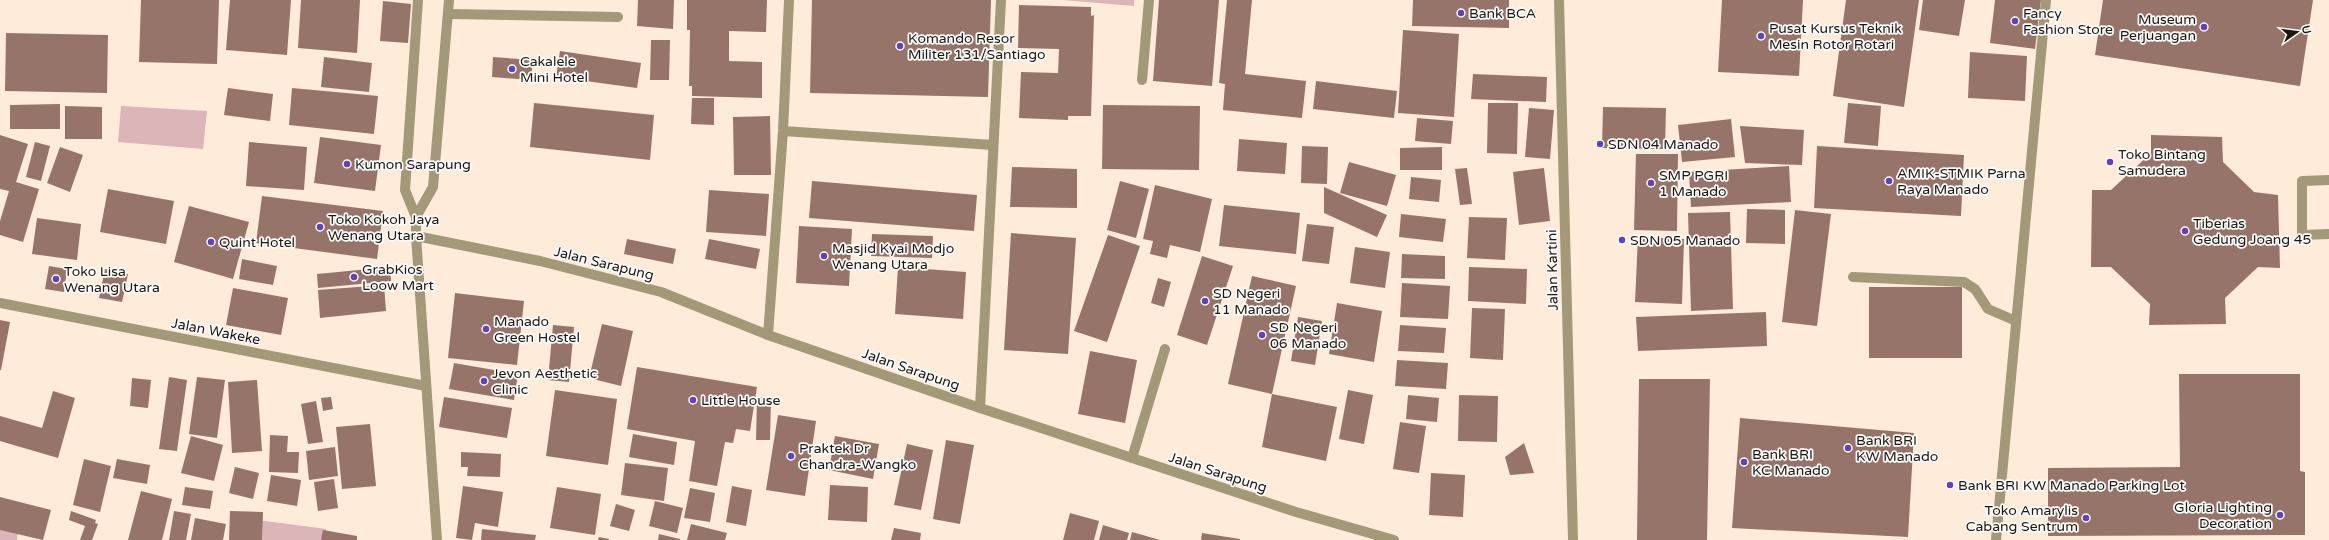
<svg xmlns="http://www.w3.org/2000/svg" width="2329" height="540" font-family="'Varela Round',sans-serif">
  <style>
    .green { fill: #dbb5b8 }
    .building { fill: #977469 }
    .lines { fill: none; stroke-linecap: round; stroke-linejoin: round }
    .service { stroke: #a39877; stroke-width: 10 }
    .minor { stroke: #a39877; stroke-width: 10 }
    .tertiary { stroke: #a39877; stroke-width: 10 }
    .poi-dot { fill: #6441b9; stroke: #fcfcfc; stroke-width: 1.5 }
    .labels { text-anchor: middle; stroke-width: 3.5; stroke-linejoin: round; paint-order: stroke }
    .poi-label { font-size: 14px; fill: #1f170f; stroke: #fcfcfc; text-anchor: start }
    .street-label { font-size: 14px; fill: #1f170f; stroke: #fcfcfc }
  </style>
  <rect width="100%" height="100%" fill="#feebda"/>
  <path class="green" d="M1063,0H1134V6Z
    M121,106L207,111L203,149L118,142Z
    M243,518L326,529L324,540H242Z
    M0,529L18,534L17,540H0Z"/>
  <path class="building" d="M141,0H219L217,64L139,62Z
    M230,0H291L287,55L226,50Z
    M301,0H360L357,53L298,48Z
    M638,0H674L673,29L637,26Z
    M687,0H767L766,32L729,31V61L762,62V98L692,96V86H689L690,30H687Z
    M812,0H991L988,97L810,93Z
    M1159,0H1219L1212,86L1153,81Z
    M1227,0H1252L1245,74L1306,81L1302,118L1223,110L1225,84L1219,83Z
    M1413,0H1509V28L1412,26Z
    M1722,0H1803L1799,76L1718,72Z
    M1846,0H1919L1904,107L1833,96Z
    M1923,0H1965L1959,36L1919,30Z
    M1995,0H2041L2035,49L1990,43Z
    M2103,0H2313L2300,86L2095,55Z
    M383,1L411,4L408,43L380,41Z
    M1019,5L1091,7V16L1094,15L1091,116H1068V120L1019,118L1021,72L1058,73L1059,49L1018,48Z
    M1403,30L1459,34L1454,117L1398,113Z
    M6,33L108,35L107,93L5,91Z
    M651,40H670L669,80H650Z
    M560,51L641,63L637,88L556,77Z
    M1970,52L2027,56L2025,101L1968,98Z
    M324,57L372,63L369,92L321,87Z
    M493,57L533,60L531,80L492,77Z
    M1473,74L1547,77L1546,102L1471,99Z
    M1316,81L1397,91L1394,118L1313,109Z
    M228,88L273,94L270,121L224,115Z
    M292,88L378,96L374,134L289,125Z
    M692,98H714V125L691,124Z
    M534,103L654,115L650,160L530,147Z
    M1488,103H1518L1517,154L1487,153Z
    M1848,103L1881,106L1878,146L1844,143Z
    M60,104V129H10V105Z
    M1103,105L1200,106L1199,170L1102,169Z
    M65,106L102,107V139H65Z
    M1603,107L1666,108L1665,149L1602,148Z
    M1529,108L1554,110L1550,159L1525,157Z
    M770,116L771,175H734L733,117Z
    M1417,118L1453,121L1451,144L1415,141Z
    M1731,119L1735,157L1682,162L1678,125Z
    M1740,126L1804,130L1802,165L1745,163Z
    M0,135L28,144L16,182L39,189L23,242L0,235V221L9,191L0,189Z
    M2151,135L2222,137L2223,162L2254,192L2278,195L2280,268L2258,267L2225,298L2226,324L2149,325L2150,304L2111,267H2091L2092,190H2111L2151,153Z
    M320,137L381,145L375,191L314,183Z
    M1239,139L1287,143L1285,174L1237,171Z
    M35,142L50,146L41,181L26,177Z
    M249,142L307,147L304,190L246,186Z
    M1302,146L1328,147L1327,184L1301,183Z
    M1817,146L1964,155L1961,216L1814,208Z
    M60,147L83,155L70,192L47,183Z
    M1442,147V170H1400V148Z
    M1636,154H1678L1677,231L1634,230Z
    M1349,162L1396,175L1387,206L1340,193Z
    M1789,166L1791,202L1691,207L1689,172Z
    M1012,167L1077,169V208L1010,207Z
    M1467,168L1472,204L1460,205L1455,169Z
    M1544,168L1550,221L1519,225L1513,172Z
    M1411,177L1441,180L1439,202L1409,199Z
    M812,181L977,195L974,231L809,218Z
    M1120,181L1149,189L1136,238L1107,230Z
    M1155,185L1212,199L1200,252L1170,245L1167,258L1150,254L1153,241L1143,239Z
    M1324,187L1387,215L1377,237L1324,213Z
    M108,189L174,201L166,244L100,232Z
    M709,190L769,194L766,236L706,232Z
    M262,196L383,211L377,259L256,243Z
    M1224,205L1300,213L1296,254L1219,246Z
    M189,206L249,222L233,279L174,262Z
    M1747,209L1785,210V244L1746,243Z
    M1795,210L1831,214L1817,326L1782,322Z
    M1730,212L1733,309L1691,311L1688,213Z
    M1401,214L1446,219L1443,242L1399,237Z
    M1469,217L1507,218L1505,260L1467,258Z
    M37,218L81,224L77,260L32,254Z
    M1307,224L1334,227L1329,264L1302,261Z
    M799,226L852,229L849,286L796,283Z
    M1011,233L1076,238L1068,354L1004,350Z
    M872,234L933,236L932,258L871,256Z
    M1108,235L1140,246L1107,342L1074,331Z
    M1638,237L1684,239L1682,304L1635,302Z
    M627,239L676,249L673,264L624,254Z
    M709,239L760,249L756,269L705,259Z
    M1355,247L1390,252L1385,288L1350,283Z
    M1402,254L1445,256V279L1401,278Z
    M1202,256L1233,266L1207,345L1177,335Z
    M242,259L277,266L273,285L239,279Z
    M49,266L67,269L64,292L45,289Z
    M390,267L391,281L318,288L317,274Z
    M898,267L966,272L963,319L895,314Z
    M1469,267L1527,269L1526,304L1468,301Z
    M105,269L128,274L122,302L99,298Z
    M1252,276L1296,286L1272,394L1337,407L1326,461L1262,447L1272,394L1228,384Z
    M1158,278L1171,282L1164,307L1151,303Z
    M1402,283L1450,286L1448,319L1400,317Z
    M384,285L386,311L320,318L318,290Z
    M1869,287H1962V358H1869Z
    M233,288L288,298L281,335L226,325Z
    M455,293L524,301L517,365L448,358Z
    M1337,303L1382,311L1374,362L1329,354Z
    M1472,308L1505,309L1503,360L1470,358Z
    M1766,312L1767,346L1638,351L1636,317Z
    M1298,317L1322,321L1315,365L1291,361Z
    M0,320L10,322L1,370H0Z
    M602,324L633,331L621,386L589,378Z
    M553,325L574,327L569,382L548,380Z
    M1400,325L1446,328L1444,353L1398,351Z
    M1090,351L1137,360L1125,423L1078,414Z
    M1397,360L1448,363L1446,389L1395,386Z
    M454,363L518,374L514,400L449,389Z
    M637,367L757,387L750,431L736,429L733,443L725,442L717,486L689,481L695,441L627,429Z
    M2179,374H2300V471L2305,472V535L2048,536V468L2180,467Z
    M169,377L187,380L177,451L159,449Z
    M197,377L225,380L217,438L189,434Z
    M132,378L151,380L148,408L130,406Z
    M1639,379H1710L1707,540H1637Z
    M257,380L262,451L232,453L228,382Z
    M555,390L617,399L608,465L546,456Z
    M1348,390L1373,395L1364,444L1339,439Z
    M53,391L75,398L58,458L0,441V416L42,428Z
    M1408,395L1439,398L1437,422L1406,419Z
    M1459,395L1498,396L1497,442L1458,441Z
    M331,397L333,409L323,411L321,398Z
    M444,397L512,408L507,438L439,427Z
    M757,397L771,398L770,440H756Z
    M316,401L323,442L308,444L301,404Z
    M778,415L816,421L805,496L766,490Z
    M1740,418L1914,433L1908,537L1732,528Z
    M1400,422L1426,426L1419,473L1393,469Z
    M370,424L376,486L342,489L336,427Z
    M633,434L677,442L674,465L629,457Z
    M270,435L288,436L287,452H299L298,473L269,472Z
    M191,436L223,445L214,481L181,473Z
    M835,436L879,444L873,479L829,470Z
    M946,440L974,445L960,524L933,519Z
    M1524,443L1534,473L1510,475L1505,457Z
    M907,444L933,450L921,510L894,505Z
    M335,447L338,476L309,480L306,451Z
    M461,452L501,454L500,477L467,476L468,467H461Z
    M84,459L111,466L100,512L73,505Z
    M117,459L150,465L147,484L113,478Z
    M625,463L668,468L664,501L621,495Z
    M235,467L259,473L253,499L229,493Z
    M1431,473L1465,475L1463,517L1429,515Z
    M271,475L301,480L297,506L267,501Z
    M334,479L338,508L318,511L314,482Z
    M830,485L868,487L867,522L828,520Z
    M463,486L503,492L498,527L475,523L472,540L456,538Z
    M732,486L752,490L746,526L726,522Z
    M185,487L213,491L210,509L182,505Z
    M557,487L601,494L595,535L550,528Z
    M690,488L715,493L710,522L684,518Z
    M141,491L172,499L162,540H128Z
    M0,497L51,510L43,540L0,530Z
    M655,501L683,508L677,533L649,526Z
    M616,504L635,510L629,531L610,526Z
    M71,511L96,520L95,523L98,524L92,540H80L85,526L69,520Z
    M174,511L191,514L186,540H169Z
    M230,511L263,512L262,540H229Z
    M1070,513L1099,521L1094,540H1063Z
    M195,518L226,524L223,540H191Z
    M691,524L727,533L725,540H687Z
    M1103,525L1129,533L1127,540H1099Z
    M894,528L921,533L920,540H891Z
    M482,529L536,535L535,540H481Z
    M323,530L357,536V540H321Z
    M1132,532L1160,540H1130Z
    M1202,533L1240,539V540H1201Z
    M659,534L680,539V540H658Z
    M599,537L609,539V540H598Z"/>
  <g class="lines">
    <path class="service" d="M448,14L618,17
      M1142,80L1149,0
      M783,131L993,145
      M2329,180L2302,181V235L2329,234
      M1853,277L1964,282L1975,289L1988,309L2016,321
      M768,335L783,131L789,0
      M980,408L1001,0
      M1132,458L1165,349"/>
    <path class="minor" d="M1559,0L1573,540
      M0,303L426,386
      M1996,540L2046,0"/>
    <path class="tertiary" d="M418,0L405,190L416,217V236L437,540
      M416,217L433,187L449,0
      M416,236L540,261L661,292L768,335L980,408L1296,512L1394,540"/>
  </g>
  <g class="poi-dot">
    <circle cx="1461" cy="13" r="4"/>
    <circle cx="2015" cy="21" r="4"/>
    <circle cx="2204" cy="27" r="4"/>
    <circle cx="1761" cy="36" r="4"/>
    <circle cx="900" cy="46" r="4"/>
    <circle cx="512" cy="69" r="4"/>
    <circle cx="1600" cy="144" r="4"/>
    <circle cx="2110" cy="162" r="4"/>
    <circle cx="347" cy="164" r="4"/>
    <circle cx="1889" cy="181" r="4"/>
    <circle cx="1651" cy="183" r="4"/>
    <circle cx="320" cy="227" r="4"/>
    <circle cx="2185" cy="231" r="4"/>
    <circle cx="1622" cy="240" r="4"/>
    <circle cx="211" cy="242" r="4"/>
    <circle cx="824" cy="256" r="4"/>
    <circle cx="354" cy="277" r="4"/>
    <circle cx="56" cy="279" r="4"/>
    <circle cx="1205" cy="301" r="4"/>
    <circle cx="486" cy="329" r="4"/>
    <circle cx="1262" cy="335" r="4"/>
    <circle cx="484" cy="381" r="4"/>
    <circle cx="693" cy="400" r="4"/>
    <circle cx="1848" cy="448" r="4"/>
    <circle cx="791" cy="456" r="4"/>
    <circle cx="1744" cy="462" r="4"/>
    <circle cx="1950" cy="485" r="4"/>
    <circle cx="2280" cy="515" r="4"/>
    <circle cx="2086" cy="518" r="4"/>
  </g>
  <g class="labels">
    <g class="poi-label">
      <text x="1469" y="18">Bank BCA</text>
      <text x="2023" y="18">Fancy<tspan x="2023" dy="16">Fashion Store</tspan></text>
      <text x="2196" y="24" text-anchor="end">Museum<tspan x="2196" dy="16">Perjuangan</tspan></text>
      <text x="1769" y="33">Pusat Kursus Teknik<tspan x="1769" dy="16">Mesin Rotor Rotari</tspan></text>
      <text x="908" y="43">Komando Resor<tspan x="908" dy="16">Militer 131/Santiago</tspan></text>
      <text x="520" y="66">Cakalele<tspan x="520" dy="16">Mini Hotel</tspan></text>
      <text x="1608" y="149">SDN 04 Manado</text>
      <text x="2118" y="159">Toko Bintang<tspan x="2118" dy="16">Samudera</tspan></text>
      <text x="355" y="169">Kumon Sarapung</text>
      <text x="1897" y="178">AMIK-STMIK Parna<tspan x="1897" dy="16">Raya Manado</tspan></text>
      <text x="1659" y="180">SMP PGRI<tspan x="1659" dy="16">1 Manado</tspan></text>
      <text x="328" y="224">Toko Kokoh Jaya<tspan x="328" dy="16">Wenang Utara</tspan></text>
      <text x="2193" y="228">Tiberias<tspan x="2193" dy="16">Gedung Joang 45</tspan></text>
      <text x="1630" y="245">SDN 05 Manado</text>
      <text x="219" y="247">Quint Hotel</text>
      <text x="832" y="253">Masjid Kyai Modjo<tspan x="832" dy="16">Wenang Utara</tspan></text>
      <text x="362" y="274">GrabKios<tspan x="362" dy="16">Loow Mart</tspan></text>
      <text x="64" y="276">Toko Lisa<tspan x="64" dy="16">Wenang Utara</tspan></text>
      <text x="1213" y="298">SD Negeri<tspan x="1213" dy="16">11 Manado</tspan></text>
      <text x="494" y="326">Manado<tspan x="494" dy="16">Green Hostel</tspan></text>
      <text x="1270" y="332">SD Negeri<tspan x="1270" dy="16">06 Manado</tspan></text>
      <text x="492" y="378">Jevon Aesthetic<tspan x="492" dy="16">Clinic</tspan></text>
      <text x="701" y="405">Little House</text>
      <text x="1856" y="445">Bank BRI<tspan x="1856" dy="16">KW Manado</tspan></text>
      <text x="799" y="453">Praktek Dr<tspan x="799" dy="16">Chandra-Wangko</tspan></text>
      <text x="1752" y="459">Bank BRI<tspan x="1752" dy="16">KC Manado</tspan></text>
      <text x="1958" y="490">Bank BRI KW Manado Parking Lot</text>
      <text x="2272" y="512" text-anchor="end">Gloria Lighting<tspan x="2272" dy="16">Decoration</tspan></text>
      <text x="2078" y="515" text-anchor="end">Toko Amarylis<tspan x="2078" dy="16">Cabang Sentrum</tspan></text>
    </g>
    <g class="street-label">
      <text transform="translate(604 263) rotate(14)" y="5">Jalan Sarapung</text>
      <text transform="translate(1552 270) rotate(-91)" y="5">Jalan Kartini</text>
      <text transform="translate(216 331) rotate(11)" y="5">Jalan Wakeke</text>
      <text transform="translate(911 369) rotate(19)" y="5">Jalan Sarapung</text>
      <text transform="translate(1218 472) rotate(18)" y="5">Jalan Sarapung</text>
    </g>
  </g>
  <g transform="translate(2297 32) rotate(76)" stroke="#fcfcfc" stroke-width="3" paint-order="stroke">
  <path d="M0-3L7 15L0 10L-7 15Z" fill="#1f170f"/>
  <text y="-6" font-size="11" font-weight="bold" text-anchor="middle" fill="#1f170f">U</text>
  </g>
</svg>
